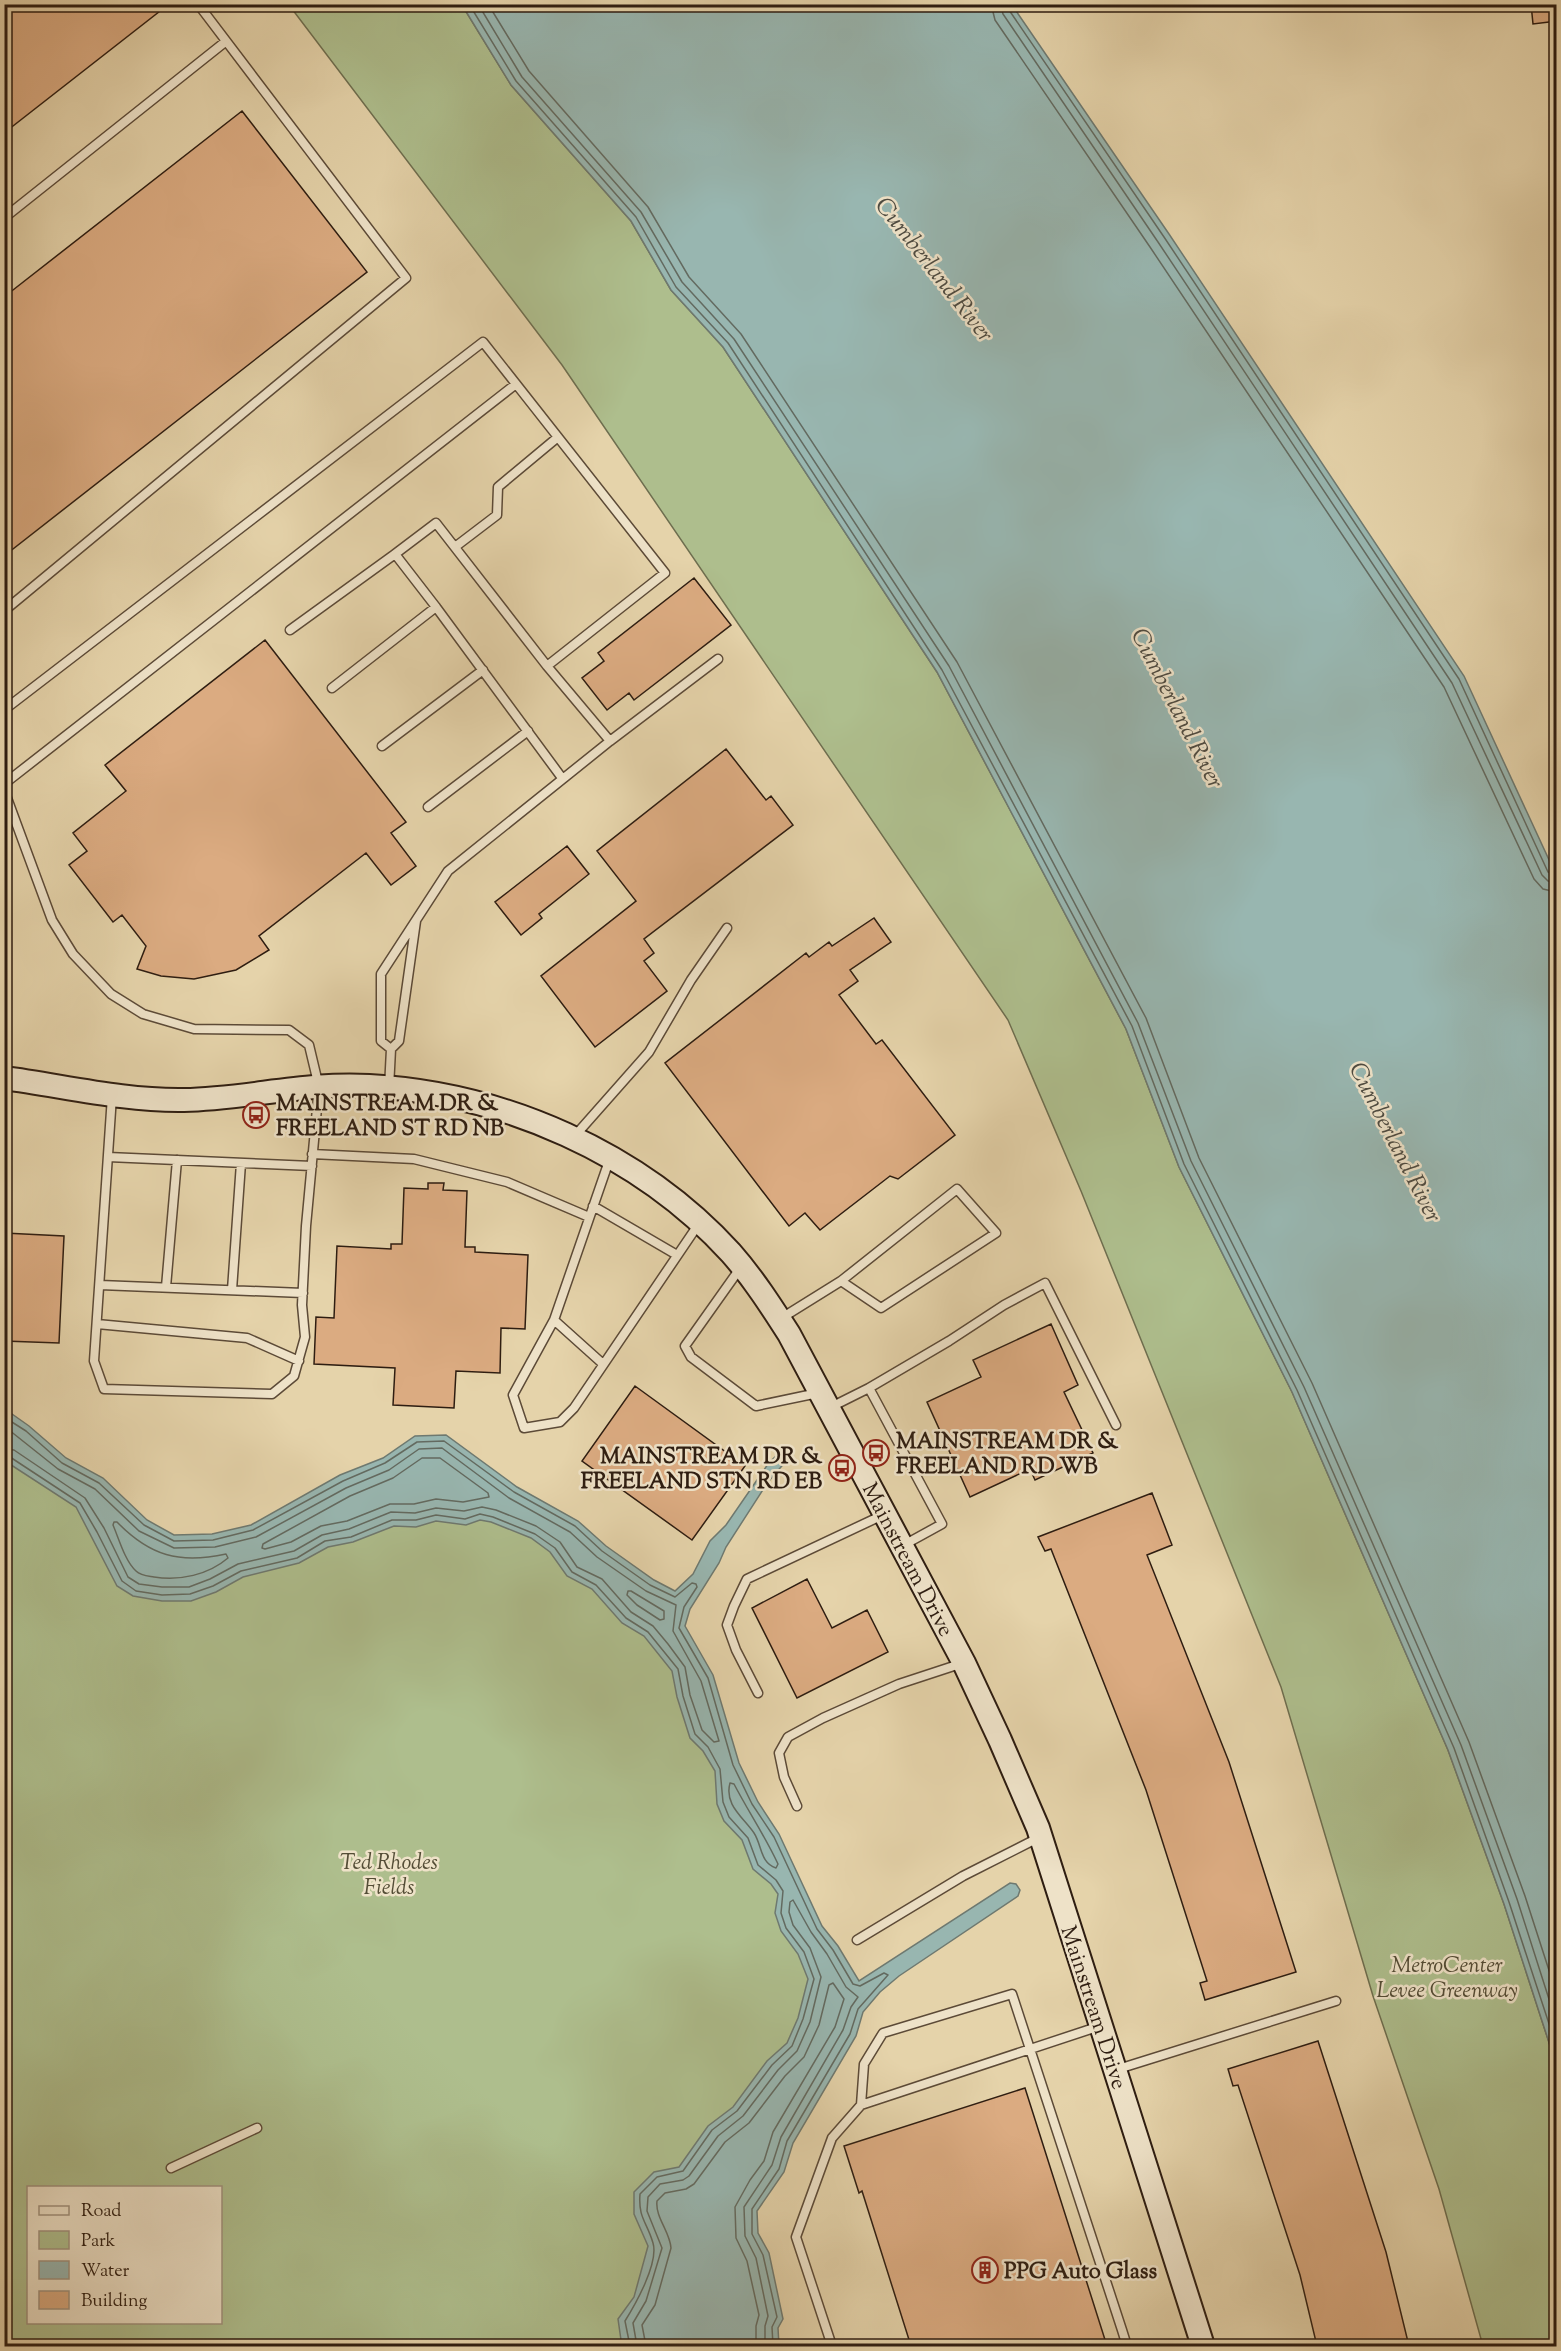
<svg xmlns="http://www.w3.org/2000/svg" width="1561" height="2351" font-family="'Sorts Mill Goudy',serif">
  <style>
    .green { fill: #aebe8d; stroke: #6e6e4f; stroke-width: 1.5; fill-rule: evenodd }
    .water { fill: #98b6b0; stroke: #6e7970; stroke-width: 1.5 }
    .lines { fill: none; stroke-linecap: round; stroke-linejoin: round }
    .shore { stroke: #636a60; stroke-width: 1.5 }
    .building { fill: #dbab81; stroke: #2e1d11; stroke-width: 1.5 }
    .lane-casing { stroke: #5c4a37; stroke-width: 11 }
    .secondary-casing { stroke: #2e1d11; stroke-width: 26 }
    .lane { stroke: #eee2c8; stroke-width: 8 }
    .secondary { stroke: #eee2c8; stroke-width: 22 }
    .labels { text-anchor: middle; stroke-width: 5; stroke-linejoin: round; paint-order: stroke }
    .poi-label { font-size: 22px; font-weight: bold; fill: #2e1d11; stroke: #eee2c8; text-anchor: start }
    .street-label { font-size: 22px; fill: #2e1d11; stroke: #eee2c8 }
    .park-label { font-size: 22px; font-style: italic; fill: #544d36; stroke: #eee2c8 }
    .water-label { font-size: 24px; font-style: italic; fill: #4e4b41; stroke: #eee2c8 }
  </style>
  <rect width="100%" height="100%" fill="#e5d3aa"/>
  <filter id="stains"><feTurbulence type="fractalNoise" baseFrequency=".00333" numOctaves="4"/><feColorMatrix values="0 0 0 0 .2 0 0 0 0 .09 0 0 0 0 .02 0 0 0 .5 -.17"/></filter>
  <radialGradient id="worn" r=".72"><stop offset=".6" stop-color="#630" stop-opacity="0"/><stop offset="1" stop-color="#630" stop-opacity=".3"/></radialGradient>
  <path class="green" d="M289,5H462L511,85L631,221L671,290L723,347L937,672L1126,1029L1179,1167L1292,1392L1448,1750L1504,1904L1556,2064V2346H1483L1439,2189L1373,1996L1281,1687L1081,1191L1008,1020L562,365Z
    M4,1434L155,1552L274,1537L434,1460L642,1593L835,2006L746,2237L756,2346H5ZM28,2188H220V2322H28Z"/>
  <path class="water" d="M462,5H1012L1169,234L1464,676L1556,875V2064L1504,1904L1448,1750L1292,1392L1179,1167L1126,1029L937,672L723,347L671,290L631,221L511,85Z
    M5,1409L29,1426L66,1458L103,1478L147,1520L174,1535L212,1534L251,1525L340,1475L383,1458L415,1436L446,1435L517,1487L578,1521L606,1546L654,1580L675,1591L693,1574L710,1541L726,1525L768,1464L786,1446L787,1460L768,1482L726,1547L719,1563L690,1609L685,1626L713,1675L739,1763L758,1802L779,1834L822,1926L838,1946L859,1981L1010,1883L1016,1884L1020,1890L1018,1896L899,1976L880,1992L863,2012L856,2036L793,2143L784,2172L757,2211L758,2233L769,2253L783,2319L778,2328L779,2346H625L621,2340L618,2319L634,2297L648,2246L634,2214V2192L654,2172L679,2167L708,2126L733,2107L767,2061L787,2043L798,2018L808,1979L798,1954L781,1931L775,1913L778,1894L771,1884L753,1869L742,1840L724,1821L717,1804L715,1771L703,1751L690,1738L677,1697L672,1671L644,1636L622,1623L592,1589L567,1576L550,1552L531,1538L491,1522L480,1520L466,1525L436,1521L416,1527L394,1526L353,1542L328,1547L299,1563L243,1577L216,1592L191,1601H162L133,1596L117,1586L76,1507L5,1461Z"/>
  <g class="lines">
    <path class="shore" d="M469,4L516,81L636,217L676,287L728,343L942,670L1132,1026L1184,1164L1297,1390L1454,1748L1509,1902L1556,2045
      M478,4L522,77L641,212L682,282L734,339L949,666L1138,1023L1191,1161L1304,1387L1461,1745L1517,1899L1556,2021
      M488,4L529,71L648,207L689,277L741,334L957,662L1146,1018L1199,1158L1312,1383L1469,1742L1525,1896L1556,1992
      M991,4L995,20L1150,247L1444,687L1534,879L1543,889L1556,892
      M1000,4L1003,14L1158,242L1452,683L1542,875L1548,881L1556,883
      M1008,4L1009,10L1164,237L1459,679L1548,872L1556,875
      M4,1417L26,1431L62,1463L99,1483L144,1525L174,1541L213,1540L253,1530L343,1481L385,1463L417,1442L444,1441L514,1492L575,1526L602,1551L650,1585L675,1597L692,1583L696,1584L697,1587L684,1607L679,1628L708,1678L733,1765L752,1804L774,1837L817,1929L833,1950L853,1984L860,1986L884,1973L888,1975L858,2009L850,2034L787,2141L779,2169L752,2209V2234L763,2255L777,2317L772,2327L773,2346
      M4,1426L58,1469L95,1489L139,1531L174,1548L215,1547L256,1537L346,1488L389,1470L419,1449L442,1448L509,1498L570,1532L597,1557L646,1591L676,1605L673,1631L701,1681L719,1741L714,1742L702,1730L690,1695L685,1667L668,1644L653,1626L631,1612L602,1579L577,1567L560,1542L536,1526L496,1510L482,1507L464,1511L436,1508L415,1513L391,1512L349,1529L322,1535L294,1551L238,1564L210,1579L189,1587H162L139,1584L128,1577L104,1528L85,1498L14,1450L4,1449
      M4,1456L10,1457L80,1503L97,1532L122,1581L136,1591L162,1595L190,1594L213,1586L241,1571L297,1558L325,1541L351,1537L392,1520H416L436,1515L465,1519L480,1514L493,1517L535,1534L555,1548L572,1572L596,1585L626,1618L648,1632L678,1669L683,1696L695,1734L708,1747L720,1769L723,1802L729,1817L748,1838L758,1865L776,1880L783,1891L781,1913L786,1928L804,1952L814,1979L803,2019L792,2046L772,2065L737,2111L712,2130L683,2171L657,2177L640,2194C638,2218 647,2222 653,2243C659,2263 635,2305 625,2321L630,2346
      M422,1458H440L488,1493L489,1497L463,1502L436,1499L414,1504H390L347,1521L321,1526L291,1542L265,1549L262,1548L263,1544L350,1496L393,1478Z
      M114,1522H117C150,1556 179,1564 226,1554L228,1558C208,1575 180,1581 154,1577C148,1576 141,1576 136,1571C125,1561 119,1539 113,1525Z
      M628,1591H631L664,1611V1619L660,1620L637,1605L627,1595Z
      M730,1783L734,1784C748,1811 765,1836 778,1864L776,1868C760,1863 762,1845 754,1833C743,1817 724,1805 730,1783Z
      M637,2346L633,2323L646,2301L662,2248L647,2211L648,2197L660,2184L683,2180L689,2176L718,2136L743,2116L778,2070L797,2051L810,2022L821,1977L810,1948L793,1925L789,1912L790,1902L793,1900L811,1932L827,1954L846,1987L858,1997L851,2007L843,2030L781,2137L772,2165L744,2207L745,2236L756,2258L768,2316L765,2326V2346
      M646,2346L642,2325L655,2305L671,2248C670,2232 655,2217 657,2201L665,2193L686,2189L694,2184L725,2142L749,2123L785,2076L804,2057L819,2025L829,1985L833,1983L844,1999L835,2027L773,2132L764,2161L750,2180L735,2207L736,2238L747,2261L759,2315L756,2326V2346"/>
  </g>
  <path class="building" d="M4,4H169L4,133Z
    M1531,4H1557V21L1533,24Z
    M242,111L367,272L4,556V297Z
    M694,578L731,625L634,700L629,693L607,710L582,678L604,661L598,653Z
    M265,640L406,822L391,833L416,866L391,885L366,853L259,936L269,950L236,970L194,979L161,976L137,969L146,946L122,915L113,922L69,865L87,851L73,833L126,791L105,765Z
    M726,749L766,800L771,796L793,825L644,939L654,953L644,961L667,991L595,1047L541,976L636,901L597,851Z
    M567,846L589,874L539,914L542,918L521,935L495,902Z
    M874,918L891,942L850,970L858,981L839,995L876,1044L882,1040L955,1135L898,1179L890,1176L820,1230L805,1213L789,1226L665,1063L806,953L809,957L829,942L832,946Z
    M428,1183H444L443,1190L467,1191L465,1247H475V1252L528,1255L525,1329L501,1328L500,1373L456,1371L454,1408L393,1405L395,1368L314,1364L316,1317L334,1318L337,1246L391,1249V1244H402L404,1188L428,1189Z
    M4,1233L64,1236L59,1343L4,1341Z
    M1051,1324L1078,1385L1064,1392L1093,1453L1035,1480L1030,1469L970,1497L927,1402L981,1377L973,1360Z
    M635,1386L745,1466L692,1540L582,1461Z
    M1152,1493L1172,1545L1147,1555L1229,1762L1296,1972L1205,2000L1200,1983L1207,1981L1146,1790L1051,1549L1045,1551L1038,1537Z
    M807,1579L832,1628L867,1610L888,1652L797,1698L752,1608Z
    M1318,2041L1386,2252L1409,2346H1317L1300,2275L1238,2085L1233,2086L1228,2069Z
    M1025,2088L1107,2346H911L862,2191L859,2193L844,2146Z"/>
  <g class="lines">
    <defs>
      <path id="lane" d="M4,218L225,42
        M455,547L497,515L498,487L558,437
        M4,611L406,278L198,4
        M290,630L395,554
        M547,666L436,523L395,554L436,607L562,778
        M332,688L436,607
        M4,710L483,342L665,573L547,666L610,741L448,871L381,974V1041L391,1049L399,1041L416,921
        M610,741L718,659
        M382,746L483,670
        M4,784L516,384
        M4,790L52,920L73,954L111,994L143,1014L194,1029L289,1030L309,1045L319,1087L306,1226L302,1305L305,1337L294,1376L272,1394L104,1389L94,1361L112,1096
        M428,807L528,731
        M389,1088L391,1049
        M573,1138L649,1052L691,980L727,928
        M312,1154L414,1159L507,1182L589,1217
        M108,1157L312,1166
        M610,1158L554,1320L513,1395L524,1428L560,1422L574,1408L700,1222
        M593,1206L677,1255
        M741,1267L685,1346L691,1357L756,1406L818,1393
        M100,1285L303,1293
        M166,1287L177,1160
        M232,1290L241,1163
        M780,1319L841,1281L881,1308L996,1233L957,1189L841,1281
        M554,1320L603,1364
        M97,1324L247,1338L299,1361
        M869,1388L949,1341L1004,1305L1045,1283L1116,1425
        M829,1408L869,1388L942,1524L902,1546
        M758,1693L736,1650L727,1625L734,1606L747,1579L885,1514
        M797,1806L784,1777L779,1753L788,1737L823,1718L899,1684L963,1663
        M857,1940L963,1876L1040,1837
        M1100,2026L861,2105L864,2064L883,2033L1012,1994L1122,2330L1127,2346
        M1115,2070L1336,2001
        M171,2168L257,2128
        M832,2346L796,2237L832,2138L861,2105"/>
      <path id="secondary" d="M4,1078C64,1086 124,1101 184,1100C246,1099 307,1082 369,1086C503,1093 640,1153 731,1253C753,1278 771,1306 789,1334L964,1663L1000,1740L1038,1828L1203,2346"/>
    </defs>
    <use href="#lane" class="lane-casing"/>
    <use href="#secondary" class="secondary-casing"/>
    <use href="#lane" class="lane"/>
    <use href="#secondary" class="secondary"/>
  </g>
  <defs>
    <symbol id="bus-ring" viewBox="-11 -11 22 22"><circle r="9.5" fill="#eee2c8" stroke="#8f2418" stroke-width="1.5"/><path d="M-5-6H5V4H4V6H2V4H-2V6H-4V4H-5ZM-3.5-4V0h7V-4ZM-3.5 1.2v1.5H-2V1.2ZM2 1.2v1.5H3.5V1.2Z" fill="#8f2418"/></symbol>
    <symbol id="building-ring" viewBox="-11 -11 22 22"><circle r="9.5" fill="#eee2c8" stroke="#8f2418" stroke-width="1.5"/><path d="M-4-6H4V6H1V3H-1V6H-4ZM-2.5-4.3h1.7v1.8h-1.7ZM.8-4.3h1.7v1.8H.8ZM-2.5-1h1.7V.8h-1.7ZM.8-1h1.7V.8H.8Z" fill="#8f2418"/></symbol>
  </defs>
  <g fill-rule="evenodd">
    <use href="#bus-ring" x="241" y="1100" width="30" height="30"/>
    <use href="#bus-ring" x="861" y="1438" width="30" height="30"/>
    <use href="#bus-ring" x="827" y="1453" width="30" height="30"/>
    <use href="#building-ring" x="970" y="2255" width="30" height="30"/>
  </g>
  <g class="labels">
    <g class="poi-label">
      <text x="276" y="1110">MAINSTREAM DR &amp;<tspan x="276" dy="25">FREELAND ST RD NB</tspan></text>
      <text x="896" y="1448">MAINSTREAM DR &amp;<tspan x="896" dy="25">FREELAND RD WB</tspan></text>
      <text x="822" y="1463" text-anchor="end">MAINSTREAM DR &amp;<tspan x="822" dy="25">FREELAND STN RD EB</tspan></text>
      <text x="1004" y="2278">PPG Auto Glass</text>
    </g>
    <g class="street-label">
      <text transform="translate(909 1559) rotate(62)" y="8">Mainstream Drive</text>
      <text transform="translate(1095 2007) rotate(72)" y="8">Mainstream Drive</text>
    </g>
    <g class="park-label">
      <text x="389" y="1869">Ted Rhodes<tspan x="389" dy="25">Fields</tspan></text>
      <text x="1447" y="1972">MetroCenter<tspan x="1447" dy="25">Levee Greenway</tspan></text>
    </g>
    <g class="water-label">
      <text transform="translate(935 269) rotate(52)" y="8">Cumberland River</text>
      <text transform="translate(1178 708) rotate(63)" y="8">Cumberland River</text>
      <text transform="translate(1396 1142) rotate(63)" y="8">Cumberland River</text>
    </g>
  </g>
  <rect width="1561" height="2351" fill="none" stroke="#e5d3aa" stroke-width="24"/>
  <rect x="6" y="6" width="1549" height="2339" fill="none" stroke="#2e1d11" stroke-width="3"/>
  <rect x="12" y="12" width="1537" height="2327" fill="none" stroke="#2e1d11" stroke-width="1.5"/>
  <rect x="27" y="2186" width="195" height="138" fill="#eee2c8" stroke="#a1937f" stroke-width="1.5"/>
  <rect x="39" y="2206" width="30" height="9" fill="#eee2c8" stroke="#a1937f" stroke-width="1.5"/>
  <text x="81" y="2216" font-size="18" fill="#2e1d11">Road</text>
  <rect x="39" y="2231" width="30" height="18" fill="#aebe8d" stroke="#a1937f" stroke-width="1.5"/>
  <text x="81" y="2246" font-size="18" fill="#2e1d11">Park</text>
  <rect x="39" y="2261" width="30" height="18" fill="#98b6b0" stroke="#a1937f" stroke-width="1.5"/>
  <text x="81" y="2276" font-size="18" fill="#2e1d11">Water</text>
  <rect x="39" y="2291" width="30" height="18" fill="#dbab81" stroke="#a1937f" stroke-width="1.5"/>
  <text x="81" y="2306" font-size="18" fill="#2e1d11">Building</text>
  <rect width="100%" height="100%" filter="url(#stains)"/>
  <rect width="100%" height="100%" fill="url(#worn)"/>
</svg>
